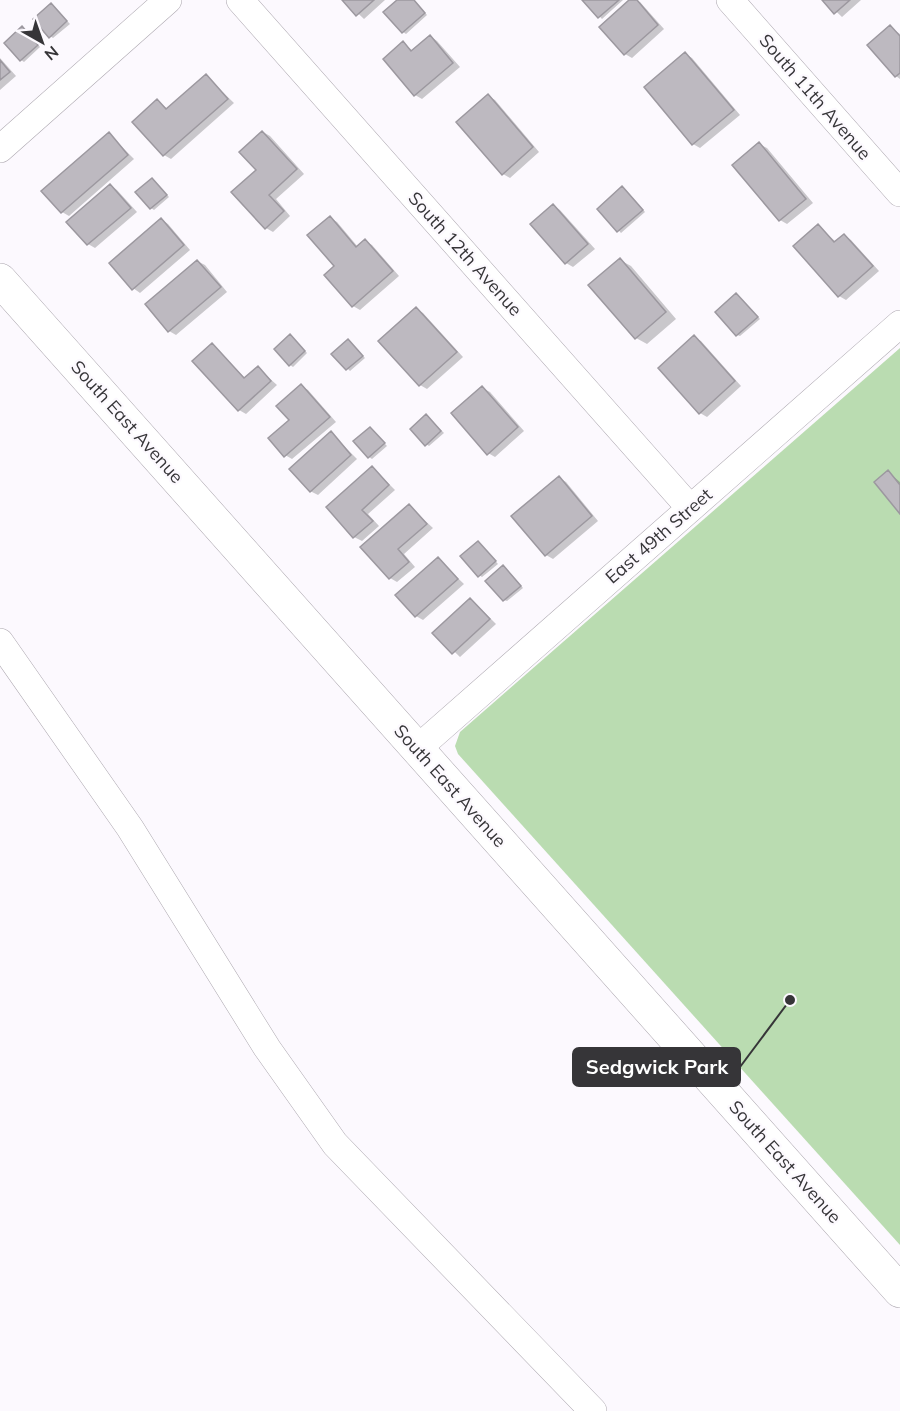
<svg xmlns="http://www.w3.org/2000/svg" width="900" height="1411" font-family="Mulish,sans-serif">
  <style>
    .green { fill: #badcb1 }
    .shadow { fill: #0003 }
    .building { fill: #bdb9c0; stroke: #9c989f; stroke-width: 1.5 }
    .lines { fill: none; stroke-linecap: round; stroke-linejoin: round }
    .minor-casing { stroke: #ada8b0; stroke-width: 28 }
    .major-casing { stroke: #ada8b0; stroke-width: 34 }
    .minor { stroke: #fff; stroke-width: 27 }
    .major { stroke: #fff; stroke-width: 33 }
    .labels { text-anchor: middle; stroke-width: 4.5; stroke-linejoin: round; paint-order: stroke }
    .street-label { font-size: 18px; fill: #363538; stroke: #fcf9fe }
    .leader { fill: none; stroke: #363538; stroke-width: 2 }
    .callout-dot { fill: #363538; stroke: #fcf9fe; stroke-width: 2 }
    .callout { fill: #363538; stroke: #363538; stroke-width: 2 }
    .callout-label { font-size: 20px; text-anchor: middle; font-weight: bold; fill: #fff }
  </style>
  <rect width="100%" height="100%" fill="#fcf9fe"/>
  <path class="green" d="M900,348V1245L458,754L455,746L460,732Z"/>
  <path class="shadow" d="M344,0H385L364,19Z
    M399,0H414L427,15L406,34L403,32Z
    M584,0H623L602,19Z
    M631,0L640,2L664,29L632,58L625,54L601,27Z
    M824,0H861L842,17Z
    M52,5L70,24L53,38L50,36Z
    M890,27L900,34V79L896,76Z
    M25,30L40,47L24,62L21,60Z
    M430,36L437,41L460,67L422,99L415,95L385,59L403,43L413,51Z
    M685,54L692,58L740,115L700,148L693,144Z
    M0,58L16,76L0,90Z
    M206,76L234,103L171,159L164,155L157,101L168,109Z
    M488,96L495,100L539,152L510,178L503,174Z
    M263,132L270,136L304,174L276,199L290,216L273,232L266,228L258,170Z
    M109,134L134,159L69,216L62,212Z
    M759,144L767,148L813,203L787,224L780,220Z
    M152,180L169,197L154,210L151,208Z
    M110,185L117,190L137,212L95,248L88,244L69,222Z
    M626,190L645,212L621,233L599,209Z
    M553,205L560,210L595,249L573,267L566,263L532,224Z
    M330,218L337,222L358,247L365,241L372,245L399,276L360,310L353,306L336,266Z
    M161,219L168,224L190,250L140,293L133,288Z
    M818,226L836,242L844,235L851,240L879,271L846,300L839,296Z
    M620,260L631,266L676,319L647,344L636,338Z
    M197,261L205,265L227,292L176,335L169,331Z
    M737,295L760,319L740,336L737,335Z
    M416,309L423,313L463,357L427,389L420,385L380,341Z
    M291,336L307,353L293,367L290,365Z
    M694,337L701,341L741,386L707,417L700,413Z
    M348,341L365,358L350,371L333,354Z
    M212,345L246,379L258,368L277,385L246,414L239,410Z
    M301,386L308,390L336,422L292,459L285,455L291,420Z
    M482,388L490,392L524,431L495,457L488,453Z
    M427,416L444,433L429,446L426,444Z
    M370,428L387,446L372,459L369,457Z
    M331,433L357,459L318,495L310,491Z
    M373,468L395,490L368,514L379,526L362,541L354,537L328,507Z
    M888,472L900,482V512Z
    M559,478L566,482L598,521L553,559L546,555Z
    M409,506L433,528L404,554L415,567L397,582L390,578L363,547Z
    M481,545L498,564L482,577L479,575Z
    M438,559L464,584L423,620L416,616Z
    M506,569L523,588L507,601L504,600Z
    M471,599L496,624L460,657L435,633Z"/>
  <path class="building" d="M342,0H374L356,16Z
    M397,0H414L425,13L402,33L383,12Z
    M582,0H619L598,18Z
    M629,0H637L658,25L624,55L599,27Z
    M822,0H850L834,14Z
    M51,3L67,21L49,38L33,19Z
    M890,25L900,36V73L895,77L867,45Z
    M22,26L38,45L20,61L4,43Z
    M430,35L453,63L414,96L383,59L403,41L411,51Z
    M685,52L734,110L692,145L644,87Z
    M0,60L10,72L0,80Z
    M206,74L228,99L163,156L132,122L157,99L166,109Z
    M488,94L533,147L502,175L456,122Z
    M262,131L297,169L269,195L284,211L265,229L231,192L256,170L239,152Z
    M109,132L128,155L61,213L41,191Z
    M759,142L806,199L779,221L732,165Z
    M152,178L167,195L150,209L135,192Z
    M110,184L131,208L87,245L66,222Z
    M622,186L643,210L617,232L597,209Z
    M553,204L588,244L565,264L530,224Z
    M330,216L356,247L365,239L393,271L352,307L324,275L334,266L307,235Z
    M161,218L184,245L132,290L109,263Z
    M818,224L834,242L844,234L873,266L838,297L793,246Z
    M620,258L666,312L635,339L588,285Z
    M197,260L221,287L168,332L145,304Z
    M736,293L758,317L736,336L715,312Z
    M416,307L457,352L419,386L378,341Z
    M290,334L305,351L289,366L274,349Z
    M694,335L735,381L699,414L658,368Z
    M348,339L363,356L346,370L331,354Z
    M212,343L244,378L258,366L271,381L238,411L192,361Z
    M301,384L330,417L284,457L268,438L289,420L276,406Z
    M482,386L518,427L487,455L451,413Z
    M426,414L441,431L425,446L410,429Z
    M370,427L385,443L368,458L353,441Z
    M331,431L351,455L310,492L289,469Z
    M372,466L389,485L362,510L373,521L353,538L326,507Z
    M888,470L900,485V514L874,482Z
    M559,476L592,516L545,556L511,516Z
    M409,504L427,524L398,549L409,562L389,579L360,547Z
    M478,541L496,561L478,577L460,556Z
    M438,557L458,579L415,617L395,595Z
    M503,565L521,586L503,601L485,581Z
    M470,598L490,619L452,654L432,633Z"/>
  <g class="lines">
    <defs>
      <path id="minor" d="M240,0L690,508
        M730,0L900,193
        M0,149L168,0
        M0,642L130,828L267,1048L335,1144L593,1411
        M417,749L900,324"/>
      <path id="major" d="M0,280L900,1291"/>
    </defs>
    <use href="#minor" class="minor-casing"/>
    <use href="#major" class="major-casing"/>
    <use href="#minor" class="minor"/>
    <use href="#major" class="major"/>
  </g>
  <g class="labels">
    <g class="street-label">
      <text transform="translate(815 97) rotate(49)" y="6">South 11th Avenue</text>
      <text transform="translate(465 254) rotate(48)" y="6">South 12th Avenue</text>
      <text transform="translate(127 422) rotate(48)" y="6">South East Avenue</text>
      <text transform="translate(659 536) rotate(-41)" y="6">East 49th Street</text>
      <text transform="translate(450 786) rotate(48)" y="6">South East Avenue</text>
      <text transform="translate(785 1162) rotate(48)" y="6">South East Avenue</text>
    </g>
  </g>
  <path class="leader" d="M790 1000L740 1067"/>
  <circle class="callout-dot" cx="790" cy="1000" r="6"/>
  <rect class="callout" x="573" y="1048" width="167" height="38" rx="6"/>
  <g class="callout-label">
    <text x="657" y="1074">Sedgwick Park</text>
  </g>
  <g transform="translate(42 42) rotate(140)" stroke="#fcf9fe" stroke-width="4.5" paint-order="stroke">
  <path d="M0-4.5L10 22L0 15L-10 22Z" fill="#363538"/>
  <text y="-9" font-size="16" font-weight="bold" text-anchor="middle" fill="#363538">N</text>
  </g>
</svg>
